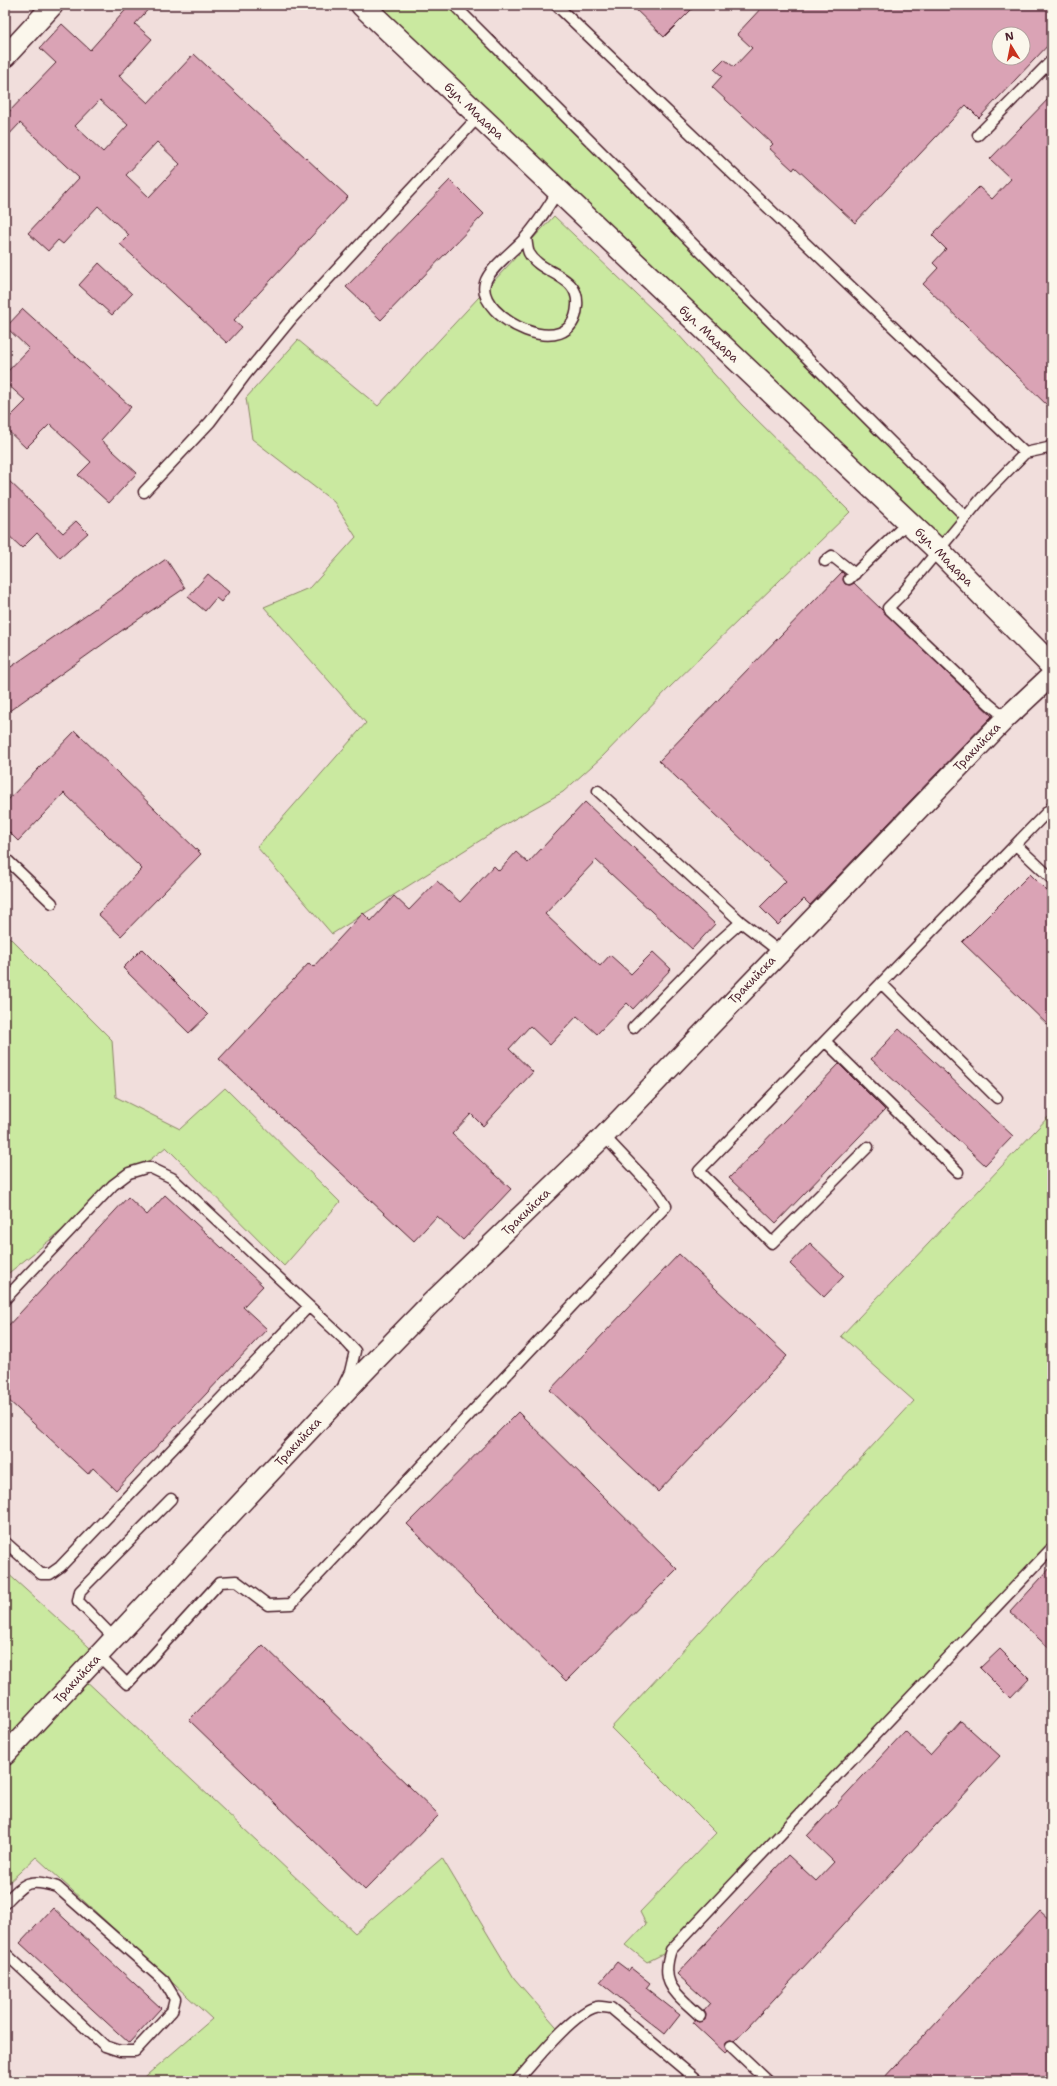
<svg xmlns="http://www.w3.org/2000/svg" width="1057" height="2086" font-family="'Shantell Sans',sans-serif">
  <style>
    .built { fill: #f1dedc; fill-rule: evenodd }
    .green { fill: #cae9a0; stroke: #8a8466 }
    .building { fill: #daa3b5; stroke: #4a1f2b; fill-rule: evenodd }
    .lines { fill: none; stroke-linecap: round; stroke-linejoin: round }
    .lane-casing { stroke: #4a1f2b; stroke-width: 13 }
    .street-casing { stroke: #4a1f2b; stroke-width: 23 }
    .secondary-casing { stroke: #4a1f2b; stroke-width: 25 }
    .lane { stroke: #fbf7ec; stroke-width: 10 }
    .street { stroke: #fbf7ec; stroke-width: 20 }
    .secondary { stroke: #fbf7ec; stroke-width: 22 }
    .labels { text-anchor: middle; stroke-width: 4; stroke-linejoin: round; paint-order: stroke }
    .street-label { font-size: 12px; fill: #4a1f2b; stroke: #fbf7ec }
  </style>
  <rect width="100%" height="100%" fill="#fbf7ec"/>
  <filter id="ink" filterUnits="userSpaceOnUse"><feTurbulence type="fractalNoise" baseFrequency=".025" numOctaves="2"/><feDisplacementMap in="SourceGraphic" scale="8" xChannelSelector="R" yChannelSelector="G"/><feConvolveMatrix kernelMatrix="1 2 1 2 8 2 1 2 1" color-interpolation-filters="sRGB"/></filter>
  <g filter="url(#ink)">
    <path class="built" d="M5,5H1052V2081H5ZM999,34H1023V58H999Z"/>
    <path class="green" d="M362,5H454L966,517L938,550Z
      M554,216L676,332L742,405L850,512L670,687L602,757L563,792L511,821L332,934L257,847L366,723L264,607L311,587L356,537L334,502L252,439L246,398L298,340L378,406Z
      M5,933L112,1040L116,1097L180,1129L225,1088L340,1202L284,1266L166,1147L5,1276Z
      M1052,1113V1548L671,1950L647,1962L626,1945L646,1924L640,1912L716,1833L611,1728L914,1401L841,1336Z
      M5,1571L99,1656L81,1676L355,1933L442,1858L514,1978L562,2033L515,2081H140L212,2019L36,1857L5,1886Z"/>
    <path class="building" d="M130,5H152L135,24L152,39L119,76L148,103L194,54L348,197L234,320L242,327L227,343L120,244L129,235L98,206L63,244L58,240L48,251L28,233L79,178L20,123L5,139V116L56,63L40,48L62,24L90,50ZM100,100L128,125L103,152L75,126ZM157,142L180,164L149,197L126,175Z
      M631,5H696L664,37Z
      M764,5H1052V41L979,118L966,105L855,223L795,167L793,170L769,148L773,144L712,87L722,76L714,69L724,59L734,67L752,48L737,34ZM999,34H1023V58H999Z
      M1052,95V410L923,284L938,268L933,263L946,249L932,235L979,187L992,199L1011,179L990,159Z
      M450,180L484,214L381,320L346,287Z
      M99,263L132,294L112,315L79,285Z
      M23,309L131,407L101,440L137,473L109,503L78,475L91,462L50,424L26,448L5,428V422L26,401L5,382V374L29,349L6,327Z
      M5,477L63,533L76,521L88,533L60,558L37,533L22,548L5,532Z
      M166,559L185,588L124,629L5,714V671Z
      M842,572L844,574L843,580L845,584L850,585L854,583L992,716L810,905L804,899L778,925L760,907L786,881L659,761Z
      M208,574L229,592L221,602L216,598L205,611L188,597Z
      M75,731L201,854L121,936L98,914L142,869L64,793L18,841L5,828V803Z
      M585,802L715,924L692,949L596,860L545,914L600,966L610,955L631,974L653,952L671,969L633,1009L627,1003L597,1034L577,1016L550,1045L530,1026L509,1049L533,1072L483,1126L471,1114L452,1134L511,1189L463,1240L437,1216L414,1241L219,1059L309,963L313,967L363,913L371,921L394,896L409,910L437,881L460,902L494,866L499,871L516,852L528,863Z
      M1030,874L1052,896V1029L962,942Z
      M142,949L208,1015L189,1033L123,968Z
      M899,1029L1013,1136L985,1165L871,1059Z
      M839,1064L885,1110L776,1223L729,1178Z
      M165,1195L263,1286L243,1307L267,1329L116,1490L93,1468L88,1474L5,1397V1329L128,1197L147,1215Z
      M810,1243L844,1276L824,1297L790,1264Z
      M679,1254L787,1356L658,1492L550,1390Z
      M518,1412L677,1569L566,1681L407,1524Z
      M1052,1566V1651L1010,1612Z
      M263,1645L439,1815L365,1890L189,1720Z
      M1000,1649L1029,1678L1010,1698L980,1668Z
      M961,1721L1000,1756L735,2041L730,2040L726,2042L725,2047L727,2051L725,2053L693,2023L695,2020L699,2022L705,2020L706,2014L704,2011L710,2004L677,1974L788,1855L816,1881L834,1862L807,1836L905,1731L930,1755Z
      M53,1908L161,2008L129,2043L20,1943Z
      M1040,1911L1052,1922V2081H881Z
      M617,1962L629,1971L631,1968L650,1983L646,1988L680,2015L665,2034L600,1982Z"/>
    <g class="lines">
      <defs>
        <path id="lane" d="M454,5L966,517
          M556,5L1025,453
          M978,135L1052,60
          M526,238C527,242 527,249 529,253C541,275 580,274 577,306C573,367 475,317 485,283C489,268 515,250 525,238C538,224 548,207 558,191
          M144,492L210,422L246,374L292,318L479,116
          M825,561L832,556L855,574
          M849,579L908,522
          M1006,718L989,704L888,608L902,594L986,493L1025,453L1048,448L1052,445
          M598,791L741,922
          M1016,845L1052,879
          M5,858L52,903
          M881,983L997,1098
          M633,1028L713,947L741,922L780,952
          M825,1041L958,1172
          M868,1147L772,1243L699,1171L1052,807
          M5,1299L113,1185L129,1173L149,1167L172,1178L344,1339L355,1351L350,1372L344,1384
          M5,1542L41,1574H50L60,1567L309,1306
          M115,1639L78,1601L80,1591L171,1499
          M99,1656L127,1684L220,1582L236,1581L268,1605L291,1604L666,1206L657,1192L604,1136
          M5,1903C25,1882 29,1878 57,1887L164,1981L175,1999L172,2011L135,2051H120L105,2046L5,1953
          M700,2016C676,1993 659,1985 671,1950L1052,1548
          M731,2046L768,2081
          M517,2081C534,2062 573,2013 596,2007C600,2006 607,2008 611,2008L698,2081"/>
        <path id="street" d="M5,57L53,5
          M5,1755L362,1374L430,1304L604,1136L1006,718L1052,675"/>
        <path id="secondary" d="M362,5L938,550L1052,666"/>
      </defs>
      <use href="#lane" class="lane-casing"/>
      <use href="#street" class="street-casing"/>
      <use href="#secondary" class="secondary-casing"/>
      <use href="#lane" class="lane"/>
      <use href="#street" class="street"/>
      <use href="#secondary" class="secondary"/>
    </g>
  </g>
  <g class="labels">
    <g class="street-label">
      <text transform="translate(474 111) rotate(43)" y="4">бул. Мадара</text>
      <text transform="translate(709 334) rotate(43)" y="4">бул. Мадара</text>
      <text transform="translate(944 557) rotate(45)" y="4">бул. Мадара</text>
      <text transform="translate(977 747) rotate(-46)" y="4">Тракийска</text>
      <text transform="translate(752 980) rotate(-46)" y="4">Тракийска</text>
      <text transform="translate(526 1212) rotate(-44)" y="4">Тракийска</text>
      <text transform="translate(298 1442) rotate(-47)" y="4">Тракийска</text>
      <text transform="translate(77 1679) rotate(-47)" y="4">Тракийска</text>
    </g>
  </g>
  <rect width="1057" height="2086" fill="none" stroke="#fbf7ec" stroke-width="20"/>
  <rect x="10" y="10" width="1037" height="2066" fill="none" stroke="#4a1f2b" stroke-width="1.5" filter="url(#ink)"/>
  <g transform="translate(1011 46) rotate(350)"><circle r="19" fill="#fbf7ec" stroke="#b4a19f"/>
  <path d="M0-3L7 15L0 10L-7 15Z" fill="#c8321e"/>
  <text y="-6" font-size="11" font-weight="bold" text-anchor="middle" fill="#4a1f2b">N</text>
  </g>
</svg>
